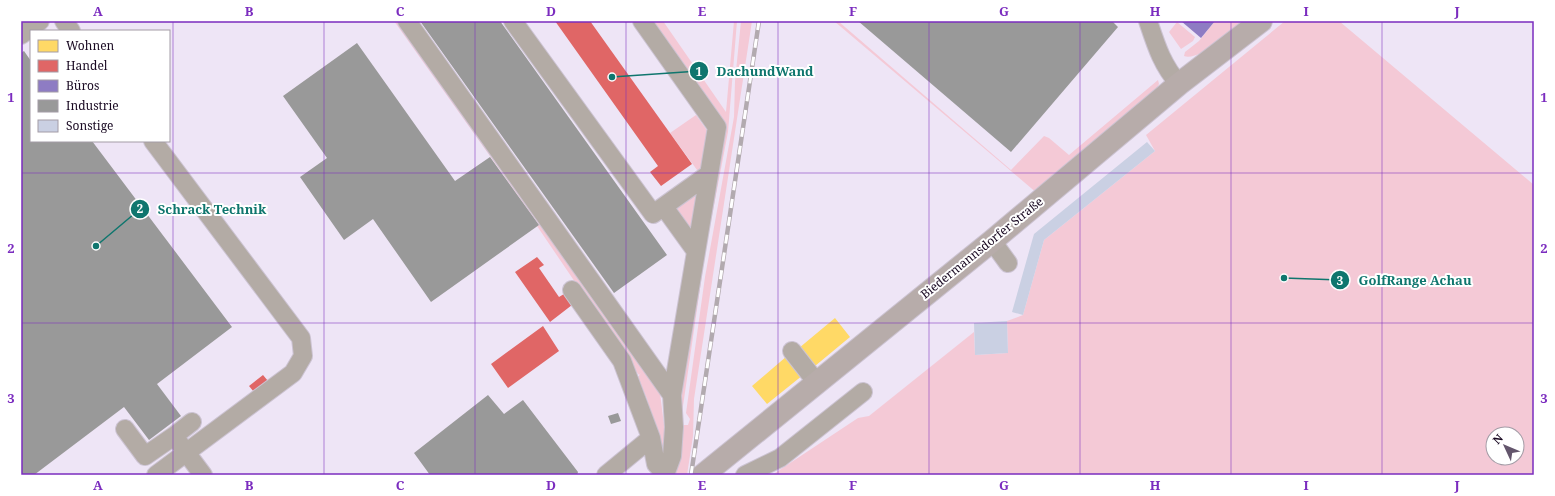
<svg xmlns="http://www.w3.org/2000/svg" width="1555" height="496" font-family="'Noto Serif',serif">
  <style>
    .green { fill: #f4c9d6; fill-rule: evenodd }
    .homes { fill: #ffd966 }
    .shops { fill: #e06666 }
    .offices { fill: #8e7cc3 }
    .industry { fill: #999 }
    .building { fill: #cad0e3 }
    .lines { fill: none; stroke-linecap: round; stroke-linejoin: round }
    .minor-casing { stroke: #ccc3d2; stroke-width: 20 }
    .major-casing { stroke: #ccc3d2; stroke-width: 24 }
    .minor { stroke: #b3aba5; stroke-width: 18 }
    .major { stroke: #b7acaa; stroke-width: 22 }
    .rail-casing { stroke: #b2aaaf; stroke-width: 4.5 }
    .rail { stroke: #fff; stroke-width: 3; stroke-dasharray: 9; stroke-linecap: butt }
    .grid { fill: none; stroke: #7b2cbf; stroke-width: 1; stroke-opacity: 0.55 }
    .labels { text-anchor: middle; stroke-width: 4; stroke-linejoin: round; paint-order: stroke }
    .street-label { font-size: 12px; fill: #180821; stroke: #fff }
    .leader { fill: none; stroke: #0f766e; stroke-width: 1.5 }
    .callout-dot { fill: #0f766e; stroke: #fff; stroke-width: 1.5 }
    .mark-label { font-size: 12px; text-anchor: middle; font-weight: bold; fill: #fff }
    .callout-label { font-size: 13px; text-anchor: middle; font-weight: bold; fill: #0f766e; stroke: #fff; stroke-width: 4; stroke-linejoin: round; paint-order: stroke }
    .neatline { fill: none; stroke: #7b2cbf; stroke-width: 1.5 }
    .grid-label { font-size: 13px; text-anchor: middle; font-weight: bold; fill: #7b2cbf }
  </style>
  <rect width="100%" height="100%" fill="#eee5f6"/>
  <path class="green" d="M394,21H401L660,393L665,433V450H661L647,399L638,377L641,373L639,375L634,369L537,226L539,225Z
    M652,21H663L726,112L734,21H737L728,132L706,247L682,413L678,412L723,124Z
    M741,21H752L694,399L693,436L687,475H675L683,425H688L690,419L686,413L705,277L734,117L735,81Z
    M834,21H838L1011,170L1044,136L1049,138L1069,155L1158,80L1159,84L1156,90L1038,194Z
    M1215,21H1248C1235,30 1198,62 1184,56L1185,52L1199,41Z
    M1285,21H1339L1534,185V475H772L858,418L869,416L974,332L975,355L1008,353L1007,321L1023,315L1044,240L1155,151L1146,135ZM1493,434H1517V458H1493Z
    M1177,22L1195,37L1193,41L1181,49L1169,32Z
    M696,115L711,136L700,174L670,133Z
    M699,188L691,229L674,205Z"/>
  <path class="homes" d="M835,318L850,337L815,366L799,348Z
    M787,356L803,375L767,404L752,386Z"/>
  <path class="shops" d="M555,21H590L692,164L661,186L650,172L658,166Z
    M537,257L544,265L539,268L559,297L564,294L572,305L550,322L515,272Z
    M543,326L559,351L508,388L491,364Z
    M263,375L268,381L254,392L249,386Z"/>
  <path class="offices" d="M1181,21H1215L1201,38Z"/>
  <path class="industry" d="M420,21H500L667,255L614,293Z
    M858,21H1112L1118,27L1011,152Z
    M357,43L455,181L490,157L539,225L431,302L373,219L344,240L300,177L327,158L283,96Z
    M24,51L31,61V141H92L232,327L157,384L181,416L149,440L124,407L34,475H21V53Z
    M488,395L504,414L523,400L578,472L577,475H430L414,453Z
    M618,413L621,421L611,424L608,416Z"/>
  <path class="building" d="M1147,142L1155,151L1044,240L1023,315L1012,312L1034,234Z
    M1007,321L1008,353L975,355L974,323Z"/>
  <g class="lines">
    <defs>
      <path id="minor" d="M64,21L71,31
        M407,21L672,395
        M513,21L653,214L709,174
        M642,21L717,127L672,395L674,427L672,456L665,475
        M1148,21C1156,45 1162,65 1179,84
        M21,35L40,21
        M153,141L301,338L303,356L293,373L156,475
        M664,207L695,250
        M992,241L1008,263
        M572,290L622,361L651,438L656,464L665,474
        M792,351L817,383
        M125,429L145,456L174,436L203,475
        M174,436L192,422
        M606,475L651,438
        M745,475L780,458L863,392"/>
      <path id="major" d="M703,475L992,241L1179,84L1261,21"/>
    </defs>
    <use href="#minor" class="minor-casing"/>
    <use href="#major" class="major-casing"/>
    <use href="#minor" class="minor"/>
    <use href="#major" class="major"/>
    <defs>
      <path id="rail" d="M691,475L759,21"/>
    </defs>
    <use href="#rail" class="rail-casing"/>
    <use href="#rail" class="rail"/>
  </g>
  <path class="grid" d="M173,21V475M324,21V475M475,21V475M626,21V475M778,21V475M929,21V475M1080,21V475M1231,21V475M1382,21V475M21,173H1534M21,323H1534"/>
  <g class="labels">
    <g class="street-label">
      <text transform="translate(982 248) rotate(-39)" y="4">Biedermannsdorfer Straße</text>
    </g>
  </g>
  <path class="leader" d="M612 77L699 71M96 246L140 209M1284 278L1340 280"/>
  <g class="callout-dot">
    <circle cx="612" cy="77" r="4"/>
    <circle cx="96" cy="246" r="4"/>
    <circle cx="1284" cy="278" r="4"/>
    <circle cx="699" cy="71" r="10"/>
    <circle cx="140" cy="209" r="10"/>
    <circle cx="1340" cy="280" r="10"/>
  </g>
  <g class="mark-label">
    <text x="699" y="76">1</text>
    <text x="140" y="213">2</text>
    <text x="1340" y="285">3</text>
  </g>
  <g class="callout-label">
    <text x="765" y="76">DachundWand</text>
    <text x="212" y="214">Schrack Technik</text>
    <text x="1415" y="285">GolfRange Achau</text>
  </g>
  <rect width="1555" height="496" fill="none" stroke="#ffffff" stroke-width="44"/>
  <rect x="30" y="30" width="140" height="112" fill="#ffffff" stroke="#a39ca6"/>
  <rect x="38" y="40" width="20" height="12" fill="#ffd966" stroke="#a39ca6"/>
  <text x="66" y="50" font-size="12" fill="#180821">Wohnen</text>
  <rect x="38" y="60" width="20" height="12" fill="#e06666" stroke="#a39ca6"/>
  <text x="66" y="70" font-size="12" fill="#180821">Handel</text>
  <rect x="38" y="80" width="20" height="12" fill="#8e7cc3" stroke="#a39ca6"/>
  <text x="66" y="90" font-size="12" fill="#180821">Büros</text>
  <rect x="38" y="100" width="20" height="12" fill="#999999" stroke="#a39ca6"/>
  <text x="66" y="110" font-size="12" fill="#180821">Industrie</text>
  <rect x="38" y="120" width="20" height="12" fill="#cad0e3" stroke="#a39ca6"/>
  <text x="66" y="130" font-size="12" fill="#180821">Sonstige</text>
  <g transform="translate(1505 446) rotate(314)"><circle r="19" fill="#ffffff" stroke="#a39ca6"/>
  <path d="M0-3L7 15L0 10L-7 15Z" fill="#63556c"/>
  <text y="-6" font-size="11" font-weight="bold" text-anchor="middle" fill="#180821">N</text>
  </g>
  <rect x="22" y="22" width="1511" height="452" class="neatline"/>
  <g class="grid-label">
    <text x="98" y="16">A</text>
    <text x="249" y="16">B</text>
    <text x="400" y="16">C</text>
    <text x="551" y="16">D</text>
    <text x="702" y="16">E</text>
    <text x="853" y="16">F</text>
    <text x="1004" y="16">G</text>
    <text x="1155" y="16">H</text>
    <text x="1306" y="16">I</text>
    <text x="1457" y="16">J</text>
    <text x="11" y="102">1</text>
    <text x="1544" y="102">1</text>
    <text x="11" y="253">2</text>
    <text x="1544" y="253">2</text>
    <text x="11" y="403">3</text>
    <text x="1544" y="403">3</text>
    <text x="98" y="490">A</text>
    <text x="249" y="490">B</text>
    <text x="400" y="490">C</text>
    <text x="551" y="490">D</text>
    <text x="702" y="490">E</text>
    <text x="853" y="490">F</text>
    <text x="1004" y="490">G</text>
    <text x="1155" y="490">H</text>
    <text x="1306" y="490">I</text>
    <text x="1457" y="490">J</text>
  </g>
</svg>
